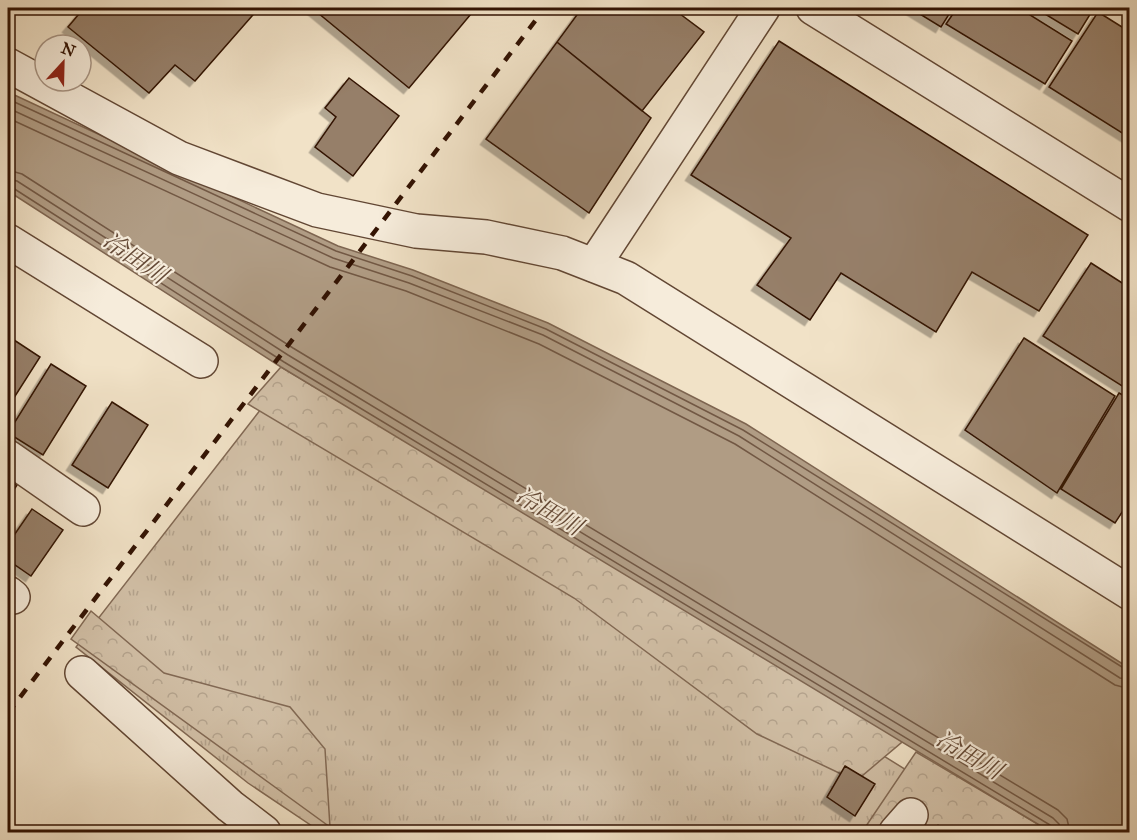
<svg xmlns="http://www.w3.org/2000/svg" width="1137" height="840" font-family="'IM FELL Great Primer','Noto Serif JP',serif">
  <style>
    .grass { fill: url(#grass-tufts); stroke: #826954; stroke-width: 1.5 }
    .forest { fill: url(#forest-crowns); stroke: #826954; stroke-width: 1.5 }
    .water { fill: #b09c84; stroke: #7e6550; stroke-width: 1.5 }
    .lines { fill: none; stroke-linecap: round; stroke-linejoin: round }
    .shore { stroke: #725844; stroke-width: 1.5 }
    .building { fill: #967f69; stroke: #331303; stroke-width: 1.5; filter: url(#shadow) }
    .minor-casing { stroke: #624734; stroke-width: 36 }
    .tertiary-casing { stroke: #624734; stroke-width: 36 }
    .minor { stroke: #f6ecdb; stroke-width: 33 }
    .tertiary { stroke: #f6ecdb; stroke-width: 33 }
    .rail { stroke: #331303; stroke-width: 4.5; stroke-dasharray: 10 10; stroke-linecap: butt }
    .labels { text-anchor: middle; stroke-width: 4.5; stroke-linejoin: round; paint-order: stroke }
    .water-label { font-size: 24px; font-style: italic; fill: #654a37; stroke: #f6ecdb }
  </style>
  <defs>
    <pattern id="grass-tufts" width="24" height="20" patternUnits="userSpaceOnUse" patternTransform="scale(1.5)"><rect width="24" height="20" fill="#d1bfa6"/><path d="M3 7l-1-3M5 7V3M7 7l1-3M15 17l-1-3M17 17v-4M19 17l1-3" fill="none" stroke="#b4a38d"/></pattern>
    <pattern id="forest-crowns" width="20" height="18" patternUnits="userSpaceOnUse" patternTransform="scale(1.5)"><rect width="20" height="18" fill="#d1bfa6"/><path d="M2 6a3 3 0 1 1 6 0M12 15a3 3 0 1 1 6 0" fill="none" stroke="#b4a38d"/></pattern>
    <filter id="shadow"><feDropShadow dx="-5.5" dy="5.5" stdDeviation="0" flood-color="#0004"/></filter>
  </defs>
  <rect width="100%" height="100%" fill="#f1e2c7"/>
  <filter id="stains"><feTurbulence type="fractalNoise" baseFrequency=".00333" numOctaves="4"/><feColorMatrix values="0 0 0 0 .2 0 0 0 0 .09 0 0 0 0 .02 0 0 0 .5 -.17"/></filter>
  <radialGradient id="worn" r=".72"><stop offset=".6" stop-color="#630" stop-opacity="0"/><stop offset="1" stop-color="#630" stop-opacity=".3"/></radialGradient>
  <path class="grass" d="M282,382L1006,832H321L248,783L76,647Z"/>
  <path class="forest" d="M281,367L908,737L856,781L757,734L574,598L248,404Z
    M91,611L164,673L290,707L325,749L330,827L71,639Z
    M916,752L1051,832H949L938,825L933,832H862Z"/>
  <path class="water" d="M8,92L338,246L413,270L548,323L746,424L1129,668V832H1051L281,367L8,191Z"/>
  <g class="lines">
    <path class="shore" d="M8,99L336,251L412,276L546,329L743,430L1130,672
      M8,108L333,258L409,283L543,335L739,436L1120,678L1130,680
      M8,118L330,267L406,291L539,344L735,444L1115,685L1130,689
      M8,170L22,174L293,348L1058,810L1067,819L1070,832
      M8,179L17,181L288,355L1053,818L1059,824L1061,832
      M8,186L13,188L284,362L1050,825L1053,832"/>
  </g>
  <path class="building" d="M84,8H259L195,81L175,65L149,93L68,27Z
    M312,8H476L409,88Z
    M582,8H672L704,32L642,111L557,42Z
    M910,8H953L941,27Z
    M957,8H1019L1072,41L1045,84L946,24Z
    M1035,8H1094L1078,34Z
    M1098,12L1130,32V138L1049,87Z
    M779,41L1088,235L1039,311L972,272L936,332L841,273L810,320L757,285L791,238L691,175Z
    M557,42L651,118L589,213L486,139Z
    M349,78L399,116L353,176L315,147L336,117L325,108Z
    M1091,263L1130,288V391L1043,336Z
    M11,338L40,357L10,404L8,402V343Z
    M1024,338L1115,396L1057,493L965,430Z
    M51,364L86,386L43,455L8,433Z
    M1119,393L1130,399V500L1115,523L1061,489Z
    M112,402L148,425L108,488L72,465Z
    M8,480L17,485L8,499Z
    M32,509L63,530L31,576L8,560V544Z
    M845,766L875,784L855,816L827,797Z"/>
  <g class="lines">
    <defs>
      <path id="minor" d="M813,8L1130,205
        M8,241L201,361
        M594,265L763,8
        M8,457L83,509
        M8,593L13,597
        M82,673L230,806L264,832
        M896,832L911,815"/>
      <path id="tertiary" d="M8,65L179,158L317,210L416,231L486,237L562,253L626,278L1130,593"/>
    </defs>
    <use href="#minor" class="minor-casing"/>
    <use href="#tertiary" class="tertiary-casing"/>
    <use href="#minor" class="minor"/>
    <use href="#tertiary" class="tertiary"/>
    <path class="rail" d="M8,713L545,8"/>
  </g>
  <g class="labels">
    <g class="water-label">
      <text transform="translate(135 258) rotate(34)" y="8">冷田川</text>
      <text transform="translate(549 511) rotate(30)" y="8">冷田川</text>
      <text transform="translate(969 755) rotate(30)" y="8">冷田川</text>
    </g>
  </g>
  <rect width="1137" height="840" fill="none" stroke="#f1e2c7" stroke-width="30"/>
  <rect x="9" y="9" width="1119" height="822" fill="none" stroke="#331303" stroke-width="3"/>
  <rect x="15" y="15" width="1107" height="810" fill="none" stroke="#331303" stroke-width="1.5"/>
  <g transform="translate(63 63) rotate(22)"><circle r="28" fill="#f6ecdb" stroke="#a89585" stroke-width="1.5"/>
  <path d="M0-4.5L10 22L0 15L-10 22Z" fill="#8f2418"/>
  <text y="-9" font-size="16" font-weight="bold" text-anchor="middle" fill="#331303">N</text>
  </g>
  <rect width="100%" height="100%" filter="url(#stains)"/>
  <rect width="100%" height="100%" fill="url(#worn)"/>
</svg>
